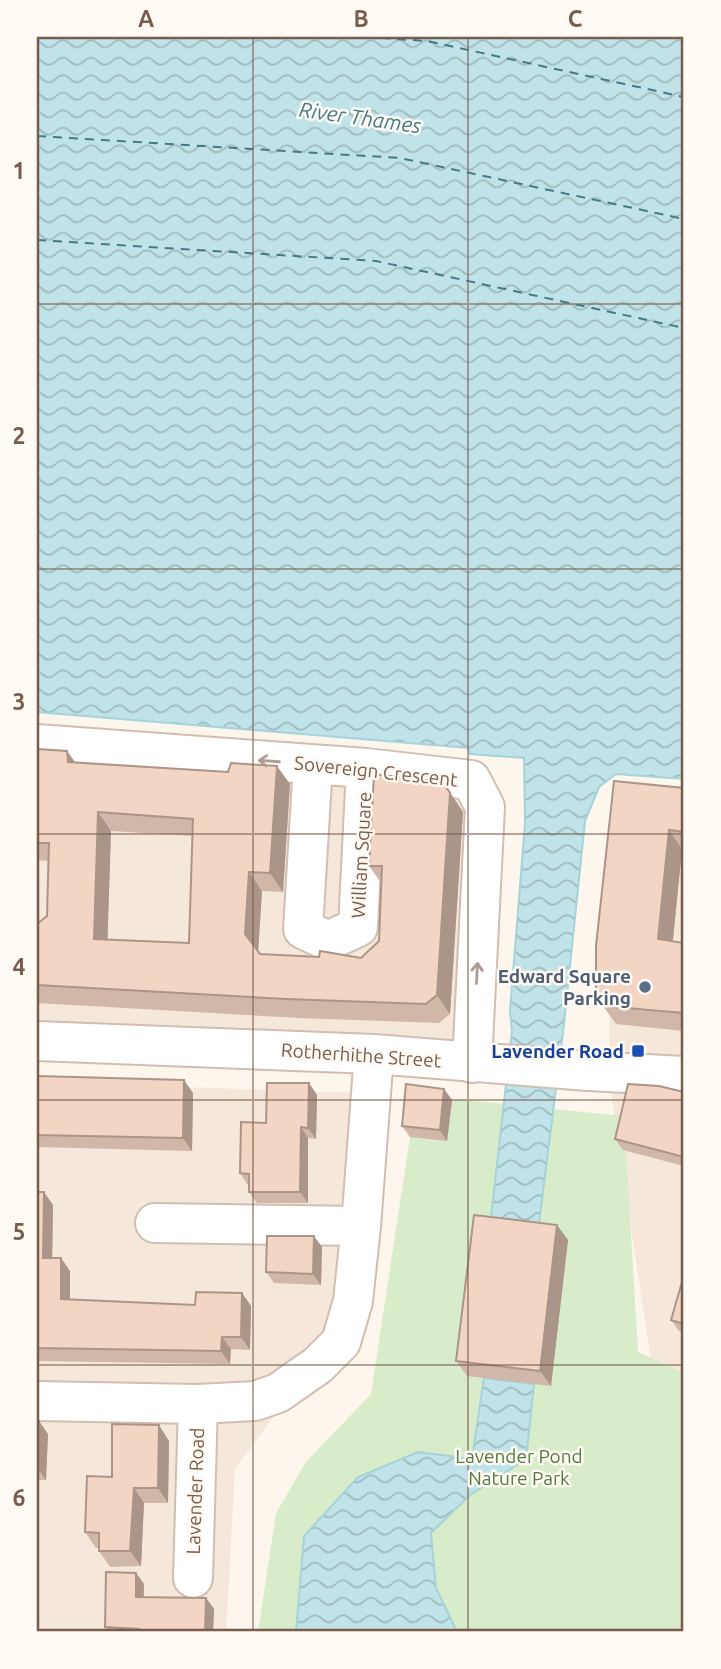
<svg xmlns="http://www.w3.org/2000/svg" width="721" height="1669" font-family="Ubuntu,sans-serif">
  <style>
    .residential { fill: #f5e8da }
    .park { fill: #d8ecc9 }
    .water { fill: url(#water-waves); stroke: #a5d3da; stroke-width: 2 }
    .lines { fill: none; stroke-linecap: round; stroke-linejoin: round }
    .ferry { stroke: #437c86; stroke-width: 2; stroke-dasharray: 9 7; stroke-linecap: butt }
    .minor-casing { stroke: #d1beb0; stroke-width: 42 }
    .minor { stroke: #fff; stroke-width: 38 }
    .wall { fill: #d1b7a8; fill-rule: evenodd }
    .shaded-wall { fill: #aa9588 }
    .building { fill: #f3d5c3; stroke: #aa9588; stroke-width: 2; fill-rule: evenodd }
    .oneway { stroke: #af9d94 }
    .grid { fill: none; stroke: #7a5c4d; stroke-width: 2; stroke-opacity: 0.55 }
    .service-dot { fill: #5c6f8a; stroke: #fffaf3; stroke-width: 2.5 }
    .transit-dot { fill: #1a4fb4; stroke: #fffaf3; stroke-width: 2.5 }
    .labels { text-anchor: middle; stroke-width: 5; stroke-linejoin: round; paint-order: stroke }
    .street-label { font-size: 19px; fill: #7a5c4d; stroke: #fffaf3 }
    .service-label { font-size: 19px; font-weight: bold; fill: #4e5e75; stroke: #fffaf3; text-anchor: end }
    .transit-label { font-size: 19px; font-weight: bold; fill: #164399; stroke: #fffaf3; text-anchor: end }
    .park-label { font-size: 19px; fill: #537a41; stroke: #fffaf3 }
    .water-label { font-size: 21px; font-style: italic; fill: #437c86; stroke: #fffaf3 }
    .neatline { fill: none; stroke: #7a5c4d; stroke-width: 2.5 }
    .grid-label { font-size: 23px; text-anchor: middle; font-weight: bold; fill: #7a5c4d }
  </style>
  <defs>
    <pattern id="water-waves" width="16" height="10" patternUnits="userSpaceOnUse" patternTransform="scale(1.75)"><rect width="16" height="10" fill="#bfe3e8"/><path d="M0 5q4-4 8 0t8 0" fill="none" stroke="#a0bbbe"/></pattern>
  </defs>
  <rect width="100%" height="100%" fill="#fdf6ec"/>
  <path class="residential" d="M37,750L467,790V1030L449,1044L37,1026Z
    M684,805V1386L654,1380L610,1088L609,964Z
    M37,1082L360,1093L336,1332L235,1469L226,1632H37Z"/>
  <path class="park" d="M414,1095L624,1116L638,1352L684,1373V1632H258L276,1513L306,1462L371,1394L410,1137Z"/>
  <path class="water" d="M37,37H684V779L616,774L599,787L585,821L563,1033L538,1231L490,1226L512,1031L510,1011L525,823L524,758L470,754L469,748L37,712Z
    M484,1378L534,1384L526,1459L470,1495L431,1533L436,1588L457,1632H296L304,1536L358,1477L418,1452L472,1459Z"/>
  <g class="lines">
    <path class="ferry" d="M365,37L427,41L684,97
      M37,136L400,158L684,219
      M37,240L376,261L684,328"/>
    <defs>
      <path id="minor" d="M37,744L366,768L471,780L485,807L472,1063
        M313,764L303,929L328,941L358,927L366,768
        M37,1041L374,1054L588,1071L684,1076
        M155,1223L361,1226
        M37,1401L198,1404L255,1401L278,1393L318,1365L341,1342L353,1301L361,1226L374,1054
        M193,1578L198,1404"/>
    </defs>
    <use href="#minor" class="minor-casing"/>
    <use href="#minor" class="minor"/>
  </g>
  <path class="wall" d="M37,749L75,762L290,784L283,892L262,891L258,952L260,954L361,958L379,941L382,884L369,866L443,782L463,812L450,1014L439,1023L299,1018L37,1003V924L47,916L48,861L37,860ZM111,831L193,836L189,943L107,940Z
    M684,788V849H682L673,941L684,943V1031L616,1024L603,1006Z
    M37,1076L193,1093L192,1151L37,1147Z
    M444,1089L452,1100L447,1141L410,1137L402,1126Z
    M684,1092V1166L623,1150L615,1139Z
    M317,1095L316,1139L308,1138V1203H257L249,1192V1184H247L240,1173L266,1123Z
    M37,1192L53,1205L52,1258L70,1271V1299L195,1305L242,1293L251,1306L250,1350L231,1349L230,1364L37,1361Z
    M568,1240L551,1386L467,1376L456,1361Z
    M322,1247L321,1285L274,1283L266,1272Z
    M684,1275V1333L679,1331L671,1320Z
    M37,1421L48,1434L46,1480H37Z
    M169,1441L168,1503H144L141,1566L110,1567L99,1551V1548H96L85,1532L112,1477Z
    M136,1573L144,1584V1597L206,1598L214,1609L213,1632H108L105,1627Z"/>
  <path class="shaded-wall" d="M67,751L80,769L68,762Z
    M277,766L290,784L283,892L270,873Z
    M443,782L463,812L450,1014L437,995Z
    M98,812L111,831L107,957L94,939Z
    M669,830L682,849L671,958L658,939Z
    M249,872L262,891L258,953L245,934Z
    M184,1080L193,1093L192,1151L183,1138Z
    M309,1083L317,1095L316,1139L308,1128Z
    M444,1089L452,1100L447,1141L440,1130Z
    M301,1127L308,1138V1203L300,1192Z
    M44,1192L53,1205L52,1271L43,1258Z
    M557,1225L568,1240L551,1386L540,1371Z
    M314,1236L322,1247L321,1285L313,1274Z
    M61,1258L70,1271V1312L61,1299Z
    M242,1293L251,1306L250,1350L241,1337Z
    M222,1337L231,1349L230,1364L221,1351Z
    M39,1421L48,1434L46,1480L37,1468Z
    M159,1425L169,1441L168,1503L158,1488Z
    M134,1488L144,1503L141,1566L130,1551Z
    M136,1573L144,1584L143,1608L136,1597Z
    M206,1598L214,1609L213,1632H205Z"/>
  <path class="building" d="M37,749L67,751L68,762L228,772L231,763L277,766L270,873L249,872L245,934L260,954L319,957L320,951L361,958L379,941L382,866H369L374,774L443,782L450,793L437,995L426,1004L286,999L37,985V924L47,916L49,843H37ZM98,812L193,819L189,943L94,939Z
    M614,781L684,788V832L669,830L658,939L684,943V1013L603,1006L596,994V946Z
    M37,1076L184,1080L183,1138L37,1135Z
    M267,1083H309L308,1128L301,1127L300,1192H249V1174L240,1173L241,1122L266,1123Z
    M406,1084L444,1089L440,1130L402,1126Z
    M628,1084L659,1086L684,1092V1157L615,1139Z
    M37,1192H44L43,1258H61V1299L195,1305L196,1292L242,1293L241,1337H222L221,1351L37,1348Z
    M474,1215L557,1225L540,1371L456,1361Z
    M267,1236H314L313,1274L266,1272Z
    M684,1275V1324L671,1320Z
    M37,1421H39L37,1468Z
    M112,1424L159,1425L158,1488H134L130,1551H99V1533L85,1532L87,1476L112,1477Z
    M106,1572L136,1573V1597L206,1598L205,1632H139V1629L105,1627Z"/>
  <defs><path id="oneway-shaft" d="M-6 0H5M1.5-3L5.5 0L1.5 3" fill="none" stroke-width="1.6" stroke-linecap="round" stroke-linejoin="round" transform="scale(1.75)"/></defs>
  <g class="oneway">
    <use href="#oneway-shaft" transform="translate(269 761) rotate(-176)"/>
    <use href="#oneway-shaft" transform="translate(477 973) rotate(-87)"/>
  </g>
  <path class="grid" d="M253,37V1632M468,37V1632M37,304H684M37,569H684M37,834H684M37,1100H684M37,1365H684"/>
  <circle class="service-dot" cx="645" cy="987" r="7"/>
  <rect class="transit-dot" x="631" y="1044" width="14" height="14" rx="3.5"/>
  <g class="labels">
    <g class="street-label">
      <text transform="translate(376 771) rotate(6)" y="7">Sovereign Crescent</text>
      <text transform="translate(361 855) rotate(-87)" y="7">William Square</text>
      <text transform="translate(361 1055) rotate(4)" y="7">Rotherhithe Street</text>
      <text transform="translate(195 1491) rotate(-88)" y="7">Lavender Road</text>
    </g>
    <g class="service-label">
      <text x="631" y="983">Edward Square<tspan x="631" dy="22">Parking</tspan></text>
    </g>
    <g class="transit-label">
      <text x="624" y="1058">Lavender Road</text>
    </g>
    <g class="park-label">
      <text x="519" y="1463">Lavender Pond<tspan x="519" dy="22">Nature Park</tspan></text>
    </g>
    <g class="water-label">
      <text transform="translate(360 118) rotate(8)" y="7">River Thames</text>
    </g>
  </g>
  <rect width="721" height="1669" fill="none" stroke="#fffaf3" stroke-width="77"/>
  <rect x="38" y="38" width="644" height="1592" class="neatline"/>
  <g class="grid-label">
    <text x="146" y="27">A</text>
    <text x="361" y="27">B</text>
    <text x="575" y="27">C</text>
    <text x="19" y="179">1</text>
    <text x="19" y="444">2</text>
    <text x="19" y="710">3</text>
    <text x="19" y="975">4</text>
    <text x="19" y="1240">5</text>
    <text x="19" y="1506">6</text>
  </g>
</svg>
